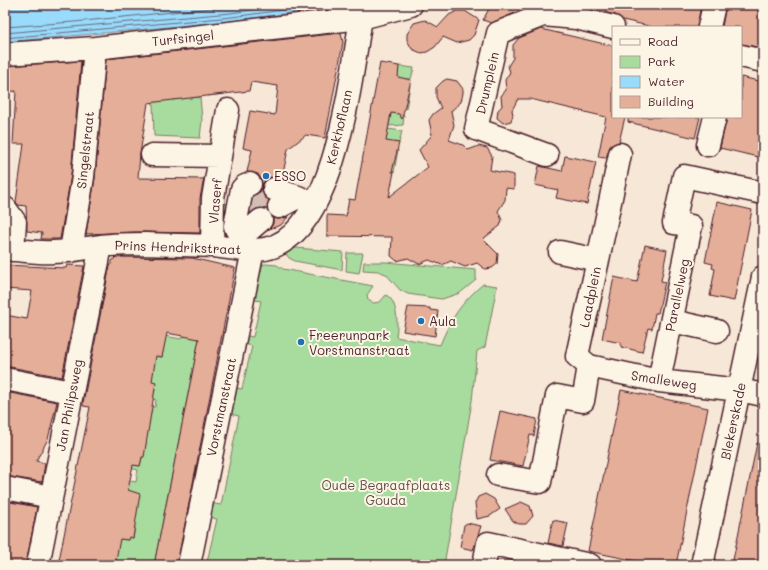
<svg xmlns="http://www.w3.org/2000/svg" width="768" height="570" font-family="Mali,sans-serif">
  <style>
    .green { fill: #a8dc9e; stroke: #797e64 }
    .water { fill: #99dbfb; stroke: #7990a8 }
    .lines { fill: none; stroke-linecap: round; stroke-linejoin: round }
    .shore { stroke: #6a6a7e; stroke-width: 1 }
    .building { fill: #e4ae99; stroke: #4a1f2b }
    .minor-tunnel { stroke: #d4bfb4; stroke-width: 22; stroke-dasharray: 22 11; stroke-linecap: butt }
    .minor-casing { stroke: #4a1f2b; stroke-width: 25 }
    .minor { stroke: #fcf5e5; stroke-width: 22 }
    .poi-dot { fill: #1f6fb2; stroke: #fcf5e5; stroke-width: 1.5 }
    .labels { text-anchor: middle; stroke-width: 4; stroke-linejoin: round; paint-order: stroke }
    .street-label { font-size: 13px; fill: #4a1f2b; stroke: #fcf5e5 }
    .poi-label { font-size: 13px; fill: #4a1f2b; stroke: #fcf5e5; text-anchor: start }
    .park-label { font-size: 13px; fill: #624e48; stroke: #fcf5e5 }
  </style>
  <rect width="100%" height="100%" fill="#f7e7d6"/>
  <filter id="ink" filterUnits="userSpaceOnUse"><feTurbulence type="fractalNoise" baseFrequency=".025" numOctaves="2"/><feDisplacementMap in="SourceGraphic" scale="8" xChannelSelector="R" yChannelSelector="G"/><feConvolveMatrix kernelMatrix="1 2 1 2 8 2 1 2 1" color-interpolation-filters="sRGB"/></filter>
  <g filter="url(#ink)">
    <path class="green" d="M399,66L414,68L411,79H405L404,85L410,86L406,109L400,108L399,114L404,115L403,125L389,126Z
      M254,69L250,86L224,89L225,94L208,96V91L190,93L191,98L200,97L202,120L200,138L154,136L153,102Z
      M388,129L402,131L399,143L394,142L392,149L398,150L394,172L388,171L385,144Z
      M220,203L231,204L225,238H221L219,227L224,224Z
      M296,248L343,252L342,270L295,261L289,258L286,254L289,251Z
      M347,253H363L359,273L346,271Z
      M364,262H385L476,270V280L460,293L442,299L434,298L408,294L400,290L386,274L378,271L363,270Z
      M214,264L154,565H114L119,539L128,540L129,537L133,538L135,528L125,480L136,482L138,470L127,467L128,464L140,466L146,444L132,441L145,406L155,407L156,400L153,399L156,382L150,381L154,356L162,357L164,345L154,334L181,339Z
      M265,264L277,265L283,269L373,286L367,295L368,300L373,303L380,302L386,295C398,301 398,325 396,337L440,345C451,318 461,303 483,284L497,286L485,347L477,351L472,401L444,565H195L196,559L207,562L217,519L205,516L208,503L221,505L239,416L226,413L231,387L242,389L252,346L240,343L242,335L253,337L261,301L250,299L256,266Z"/>
    <path class="water" d="M5,5H348L232,21L5,42Z"/>
    <g class="lines">
      <path class="shore" d="M5,27L74,22L242,5
        M5,33L231,13L286,5
        M5,38L232,17L320,5"/>
    </g>
    <path class="building" d="M491,5H534L491,23L483,20Z
      M582,5H641L659,9L660,5H701L697,27H653L623,20L616,15L582,7Z
      M726,5H763V48L741,44V27H722Z
      M457,11H465L479,20L474,35L469,40L457,43L443,37L435,47L427,52L421,53L412,49L407,40V34L414,23L425,20L438,27L449,15Z
      M541,29L613,46V117H625L619,142L610,146L606,158L598,157L606,117L530,99H518L512,110L513,115L511,121L503,123L497,118L498,110L502,106L501,96L506,90L505,80L510,72L508,66L513,58V45L519,38Z
      M341,33L343,42L338,70L325,138L306,135L288,149L282,179L271,177L265,180L262,185L258,174L247,172L252,150L243,148L250,111L275,115L278,86L251,82L249,91L148,103L140,154L138,178L204,179L200,198V233L135,232L86,234L95,178L106,59Z
      M81,61L71,175L60,239H41L42,233L27,231L26,206L18,205L16,202L24,144H13L16,91L5,92V66Z
      M380,63L399,66L398,77L411,80L402,119L399,114L391,113L386,141L399,143L392,172H394L389,197L428,167L419,150L432,135L429,120L433,114L441,108L436,97V88L443,81L447,79L457,81L463,89V93L461,102L451,111L454,125L449,140L463,145L468,150L479,146L487,148L492,156L490,170L514,175V189L506,188L505,200L498,211L502,220L500,226L483,239L498,254L497,264L492,268L485,269L477,263L465,267L451,261L442,265L429,260L419,264L408,258L397,261L391,256L392,237L327,236V215L346,216L349,199L355,200Z
      M741,77L763,82V134L758,157L720,148L727,117H741Z
      M628,117H700L695,138L628,122Z
      M565,156L596,162L587,204L556,198L558,190L535,185L539,166L562,171Z
      M262,187L264,197L269,200L267,210L259,208L250,213L253,196L260,192Z
      M717,202L752,210L734,301L710,296L715,269L712,268L713,264L705,262Z
      M288,217L281,225L269,229L273,224V218L279,219Z
      M645,245L667,250L661,281L665,282L658,313H655L652,329L648,328L642,352L621,347V343L602,339L614,277L637,282Z
      M116,257L192,258L235,268L177,565H154L199,339L167,333L162,357L156,356L152,381L156,382L144,457H142L140,466L133,465L128,490L140,494L133,538L129,537L128,540L120,539L115,565H58L90,407L83,406V403L109,270L112,261Z
      M5,265L66,268L67,265L84,266L62,377L5,366V315L27,319L32,291L5,289Z
      M408,307L430,308V310L438,311L435,336L403,331Z
      M621,390L708,408L676,565H656L588,551Z
      M5,392L57,402L48,439L36,461L45,463L42,482L5,476Z
      M500,411L537,419L534,436L530,435L523,466L490,460Z
      M757,443H763V565H732Z
      M485,494L494,499L500,509L490,516L477,519L475,503L478,497Z
      M5,501L37,507L26,565H5Z
      M521,502L530,506L533,516L526,524H519L513,521L505,509Z
      M553,520L568,523L563,546L548,543Z
      M467,523L481,526L473,550L460,547L464,525Z"/>
    <g class="lines">
      <path class="minor-tunnel" d="M245,210L272,200"/>
      <defs>
        <path id="minor" d="M709,27L714,5
          M5,54L95,48L361,18L411,5
          M741,56L763,61
          M708,145L715,117
          M152,155L220,156
          M547,155L476,129L498,33L543,15L576,18L613,27
          M274,189L298,197
          M279,207L298,197L315,204
          M5,208L15,222L13,250
          M242,241L235,226L242,189L245,186L250,184
          M212,246L213,198L228,110
          M241,248L246,233L261,220
          M5,249C21,250 37,253 53,252C69,252 85,248 101,246C116,244 131,244 146,244C168,245 190,245 213,246C232,248 256,254 275,246C337,219 351,77 361,18
          M71,251L83,177L95,48
          M560,252L598,260L577,356L589,366L659,381L740,390L763,395
          M598,260L620,154
          M672,321L717,331
          M5,379L71,392
          M659,381L691,226L674,223L684,176L763,193
          M498,475L540,482L557,396L583,401L589,366
          M5,488L51,497
          M38,565L101,246
          M189,565L253,250
          M484,565L488,543L590,565
          M702,565L763,277"/>
      </defs>
      <use href="#minor" class="minor-casing"/>
      <use href="#minor" class="minor"/>
    </g>
  </g>
  <g class="poi-dot">
    <circle cx="266" cy="176" r="4"/>
    <circle cx="421" cy="321" r="4"/>
    <circle cx="301" cy="342" r="4"/>
  </g>
  <g class="labels">
    <g class="street-label">
      <text transform="translate(183 38) rotate(-6)" y="5">Turfsingel</text>
      <text transform="translate(487 83) rotate(-77)" y="5">Drumplein</text>
      <text transform="translate(339 127) rotate(-77)" y="5">Kerkhoflaan</text>
      <text transform="translate(85 150) rotate(-84)" y="5">Singelstraat</text>
      <text transform="translate(215 201) rotate(-85)" y="5">Vlaserf</text>
      <text transform="translate(178 247) rotate(2)" y="5">Prins Hendrikstraat</text>
      <text transform="translate(677 295) rotate(-78)" y="5">Parallelweg</text>
      <text transform="translate(590 297) rotate(-78)" y="5">Laadplein</text>
      <text transform="translate(664 380) rotate(9)" y="5">Smalleweg</text>
      <text transform="translate(69 405) rotate(-79)" y="5">Jan Philipsweg</text>
      <text transform="translate(221 407) rotate(-78)" y="5">Vorstmanstraat</text>
      <text transform="translate(733 421) rotate(-78)" y="5">Blekerskade</text>
    </g>
    <g class="poi-label">
      <text x="274" y="181">ESSO</text>
      <text x="429" y="326">Aula</text>
      <text x="309" y="340">Freerunpark<tspan x="309" dy="15">Vorstmanstraat</tspan></text>
    </g>
    <g class="park-label">
      <text x="386" y="490">Oude Begraafplaats<tspan x="386" dy="15">Gouda</tspan></text>
    </g>
  </g>
  <rect width="768" height="570" fill="none" stroke="#fcf5e5" stroke-width="20"/>
  <rect x="10" y="10" width="748" height="550" fill="none" stroke="#4a1f2b" stroke-width="1.5" filter="url(#ink)"/>
  <rect x="612" y="26" width="130" height="92" fill="#fcf5e5" stroke="#b59f9b"/>
  <rect x="620" y="39" width="20" height="6" fill="#fcf5e5" stroke="#b59f9b"/>
  <text x="648" y="46" font-size="12" fill="#4a1f2b">Road</text>
  <rect x="620" y="56" width="20" height="12" fill="#a8dc9e" stroke="#b59f9b"/>
  <text x="648" y="66" font-size="12" fill="#4a1f2b">Park</text>
  <rect x="620" y="76" width="20" height="12" fill="#99dbfb" stroke="#b59f9b"/>
  <text x="648" y="86" font-size="12" fill="#4a1f2b">Water</text>
  <rect x="620" y="96" width="20" height="12" fill="#e4ae99" stroke="#b59f9b"/>
  <text x="648" y="106" font-size="12" fill="#4a1f2b">Building</text>
</svg>
